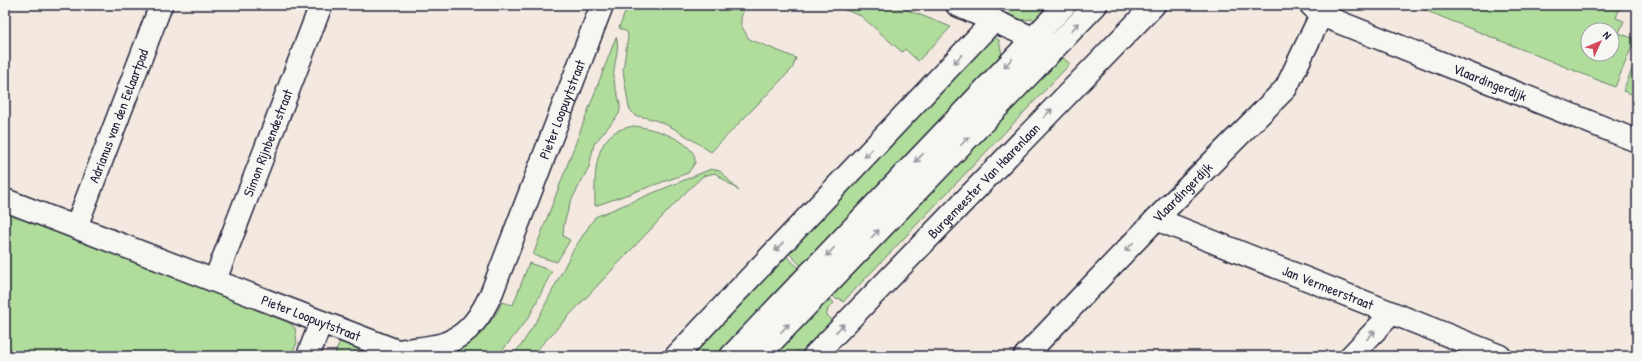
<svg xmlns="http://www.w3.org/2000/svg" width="1642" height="361" font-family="'Patrick Hand',sans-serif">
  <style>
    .green { fill: #b0dd9b; stroke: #69806b; fill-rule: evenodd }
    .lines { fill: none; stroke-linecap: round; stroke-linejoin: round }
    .minor-casing { stroke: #22223b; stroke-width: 25 }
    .major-casing { stroke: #22223b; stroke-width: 25 }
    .minor { stroke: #f6f6f2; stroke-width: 22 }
    .major { stroke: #f6f6f2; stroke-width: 22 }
    .oneway { stroke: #9797a0 }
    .labels { text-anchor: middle; stroke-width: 3.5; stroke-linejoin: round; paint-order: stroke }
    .street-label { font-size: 14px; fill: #22223b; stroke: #f6f6f2 }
  </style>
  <rect width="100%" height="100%" fill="#f3e9e0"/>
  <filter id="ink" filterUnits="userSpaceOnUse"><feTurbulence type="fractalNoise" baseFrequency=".025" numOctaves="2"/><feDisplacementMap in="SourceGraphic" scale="8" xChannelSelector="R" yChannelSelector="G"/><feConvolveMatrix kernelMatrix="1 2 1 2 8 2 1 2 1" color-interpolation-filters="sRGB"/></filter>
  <g filter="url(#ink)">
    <path class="green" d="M628,5H745L741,18V25L749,39L796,58L792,69L711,152C687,137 664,118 635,116L629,108L623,71L628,36L627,32L619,28Z
      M832,5H895L951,27L918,61L905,49L902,52L861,16Z
      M1018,5H1052L1035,22L1033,19L1022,20L1010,16L1008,13Z
      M1412,5H1621L1616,18L1624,21L1619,33L1635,39L1615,87ZM1588,30H1612V54H1588Z
      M616,37C621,47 612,67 614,80C615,91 623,103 619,114L594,144L589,167L570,203L564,224L563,236L570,240L557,262L533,255Z
      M994,37L999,40L1002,55L998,64L803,268L786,250L986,39Z
      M1058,53L1070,64L843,302L839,298L837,300L829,292Z
      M1637,57V96L1623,91Z
      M634,126C652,128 683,137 693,153C695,156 695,160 695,163L688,173L595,206C595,182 592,142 619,130C624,128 629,127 634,126Z
      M711,169L720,171L739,191L715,173L703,176L682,196L531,356H512L522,344L540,315L572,252L595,217Z
      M5,211L284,318L295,328L297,343L291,356H5Z
      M783,253L801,270L719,356H686Z
      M529,263L552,271L529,317L498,356H458V350C478,336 492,325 502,302L513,305Z
      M827,295L834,303L827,310L828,312L826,314L835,323L807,351H796L791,356H768Z
      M341,339L385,356H334Z"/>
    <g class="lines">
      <defs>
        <g id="minor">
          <path d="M957,5L1049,45"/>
          <path id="s1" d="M1311,5L1321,15L1637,141"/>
          <path id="s2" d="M5,200L397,351C410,349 434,348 446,343C470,334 482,314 492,292L602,5"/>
          <path id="s3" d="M1156,219L1500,356"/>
          <path id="s4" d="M76,227L161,5"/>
          <path id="s5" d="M215,280L321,5"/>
          <path d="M308,356L321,322"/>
          <path d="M676,356L994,20"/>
          <path id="s6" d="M814,356L1154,5"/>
          <path id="s7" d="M1025,356L1156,219L1286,88L1321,15"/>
          <path d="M1351,356L1391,314"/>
        </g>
        <path id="major" d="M731,356L1065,5
          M758,356L1096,5"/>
      </defs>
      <use href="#minor" class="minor-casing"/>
      <use href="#major" class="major-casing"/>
      <use href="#minor" class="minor"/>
      <use href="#major" class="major"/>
    </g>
    <defs><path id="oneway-shaft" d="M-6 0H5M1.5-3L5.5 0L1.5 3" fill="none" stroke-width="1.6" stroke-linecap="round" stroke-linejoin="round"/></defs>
    <g class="oneway">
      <use href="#oneway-shaft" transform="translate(1075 27) rotate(-46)"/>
      <use href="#oneway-shaft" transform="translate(958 59) rotate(133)"/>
      <use href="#oneway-shaft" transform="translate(1008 63) rotate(133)"/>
      <use href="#oneway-shaft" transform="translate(1048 113) rotate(-46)"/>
      <use href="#oneway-shaft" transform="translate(965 141) rotate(-46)"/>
      <use href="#oneway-shaft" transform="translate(868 153) rotate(133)"/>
      <use href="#oneway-shaft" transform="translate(919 158) rotate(133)"/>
      <use href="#oneway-shaft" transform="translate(875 234) rotate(-46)"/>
      <use href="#oneway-shaft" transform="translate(779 247) rotate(134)"/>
      <use href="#oneway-shaft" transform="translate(1129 247) rotate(134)"/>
      <use href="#oneway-shaft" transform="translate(830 252) rotate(133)"/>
      <use href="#oneway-shaft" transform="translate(785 328) rotate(-46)"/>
      <use href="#oneway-shaft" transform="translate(840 328) rotate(-47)"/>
      <use href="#oneway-shaft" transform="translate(1371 335) rotate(-46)"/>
    </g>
  </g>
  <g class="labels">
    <g class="street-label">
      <text dy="5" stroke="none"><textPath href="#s1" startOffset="196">Vlaardingerdijk</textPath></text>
      <text dy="5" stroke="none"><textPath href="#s2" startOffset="736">Pieter Loopuytstraat</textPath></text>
      <text dy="5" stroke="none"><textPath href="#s4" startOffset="119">Adrianus van den Eelaartpad</textPath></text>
      <text dy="5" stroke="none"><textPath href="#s5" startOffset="147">Simon Rijnbendestraat</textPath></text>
      <text dy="5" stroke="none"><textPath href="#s6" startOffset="244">Burgemeester Van Haarenlaan</textPath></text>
      <text dy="5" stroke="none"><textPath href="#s7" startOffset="227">Vlaardingerdijk</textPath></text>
      <text dy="5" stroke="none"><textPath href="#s3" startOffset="185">Jan Vermeerstraat</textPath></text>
      <text dy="5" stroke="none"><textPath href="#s2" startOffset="328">Pieter Loopuytstraat</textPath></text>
    </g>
  </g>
  <rect width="1642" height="361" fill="none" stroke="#f6f6f2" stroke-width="20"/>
  <rect x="10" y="10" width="1622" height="341" fill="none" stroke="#22223b" stroke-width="1.5" filter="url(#ink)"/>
  <g transform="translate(1600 42) rotate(46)"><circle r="19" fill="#f6f6f2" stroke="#a1a1a9"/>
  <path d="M0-3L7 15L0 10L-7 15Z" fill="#d1495b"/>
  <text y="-6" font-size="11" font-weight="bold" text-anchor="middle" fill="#22223b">N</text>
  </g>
</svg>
